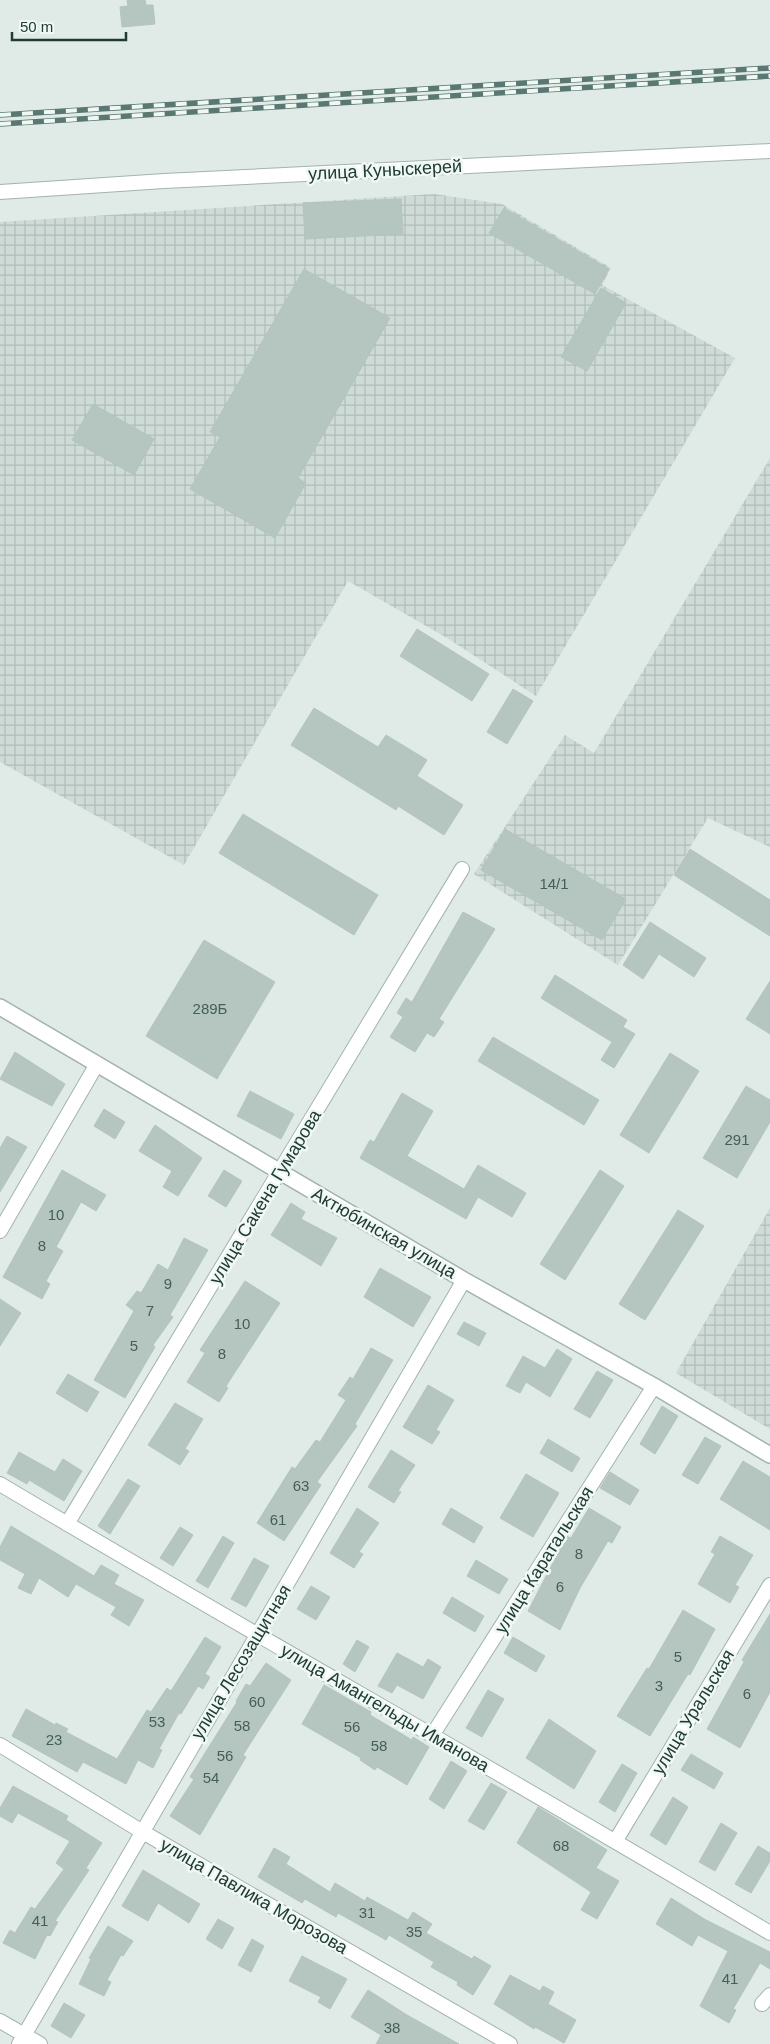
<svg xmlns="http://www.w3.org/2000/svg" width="770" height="2044" font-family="Helvetica,sans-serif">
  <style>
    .industrial { fill: url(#industrial-grid) }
    .building { fill: #b5c6c0; stroke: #b2c5be }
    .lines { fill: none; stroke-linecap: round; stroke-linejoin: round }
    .minor-casing { stroke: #a3b3ae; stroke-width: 16 }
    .tertiary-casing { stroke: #a3b3ae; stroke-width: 18 }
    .minor { stroke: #fff; stroke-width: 14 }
    .tertiary { stroke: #fff; stroke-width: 15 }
    .rail-casing { stroke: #5a7771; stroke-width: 5.5 }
    .rail { stroke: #f0f8f4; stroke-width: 4; stroke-dasharray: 11; stroke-linecap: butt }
    .labels { text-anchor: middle; stroke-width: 5; stroke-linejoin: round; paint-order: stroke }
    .number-label { font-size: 15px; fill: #455e58 }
    .street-label { font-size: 18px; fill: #203b36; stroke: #f0f8f4 }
  </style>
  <defs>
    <pattern id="industrial-grid" width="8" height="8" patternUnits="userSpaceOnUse" patternTransform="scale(1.25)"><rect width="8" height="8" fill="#cedbd6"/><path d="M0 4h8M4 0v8" fill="none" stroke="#b1bdb8"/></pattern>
  </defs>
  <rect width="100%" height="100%" fill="#e0ebe7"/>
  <path class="industrial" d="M434,194L502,204L611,268L602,285L735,358L536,696L447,638L348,581L184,865L0,762V222Z
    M770,458V847L708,818L618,965L474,874L565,735L594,753Z
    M770,1208V1429L676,1373Z"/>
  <path class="building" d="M127,0H145L146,5H153L155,24L122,27L120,7L128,6Z
    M401,199L403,234L305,239L303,203Z
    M504,208L609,269L595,294L489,233Z
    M304,269L390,318L298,478L306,483L275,538L190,489L220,437L210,432Z
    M601,288L626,303L587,371L561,357Z
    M93,404L154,439L134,475L72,440Z
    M417,629L489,674L472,701L400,656Z
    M513,689L533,701L507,744L487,732Z
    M314,708L378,747L386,735L427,760L417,776L463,805L444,835L398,806L396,810L291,745Z
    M243,814L378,895L354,935L219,853Z
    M505,829L626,899L602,940L481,870Z
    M690,849L770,900V936L674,875Z
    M463,912L495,929L439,1019L444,1022L434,1037L427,1033L415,1052L390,1037L403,1017L397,1013L406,998L412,1002Z
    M650,922L706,958L694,977L659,954L643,979L623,965Z
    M204,940L275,982L217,1079L146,1036Z
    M555,975L627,1020L623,1027L635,1034L614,1068L601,1060L612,1042L541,998Z
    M770,981V1034L746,1019Z
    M493,1037L599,1100L584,1125L478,1061Z
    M15,1052L65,1084L52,1106L0,1079Z
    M670,1053L699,1071L649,1153L620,1135Z
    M746,1086L770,1100V1122L737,1178L703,1158Z
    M250,1091L294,1114L281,1139L237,1116Z
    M402,1093L433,1111L407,1156L464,1189L478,1165L526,1193L512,1217L478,1197L466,1219L360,1158L370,1140L374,1142Z
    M104,1109L125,1122L115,1139L94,1126Z
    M155,1125L202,1158L178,1196L163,1187L172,1171L139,1151Z
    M7,1136L27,1147L0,1192V1148Z
    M62,1170L106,1195L96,1211L81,1202L56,1247L63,1251L46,1281L50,1284L42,1299L3,1277Z
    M224,1170L242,1181L226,1207L208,1196Z
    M600,1170L624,1186L565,1280L540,1264Z
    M291,1203L305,1212L301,1219L337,1238L321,1266L271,1235Z
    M678,1210L704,1226L645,1320L619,1304Z
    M184,1238L208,1250L170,1315L173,1317L153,1345L155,1347L125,1398L94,1380L134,1311L126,1305L137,1291L141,1293L158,1264L168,1270Z
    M380,1268L431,1297L413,1327L364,1297Z
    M245,1281L280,1303L226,1386L228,1388L219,1402L187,1382L205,1353L200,1350Z
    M0,1299L21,1313L0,1346Z
    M464,1322L486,1333L479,1346L457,1334Z
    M371,1348L393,1360L355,1424L357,1426L317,1482L321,1485L284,1541L257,1523L292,1467L295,1469L316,1440L320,1442L346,1400L338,1395L350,1377L353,1379Z
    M557,1349L572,1359L550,1397L526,1382L520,1393L506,1386L523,1356L545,1368Z
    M597,1371L613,1380L590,1418L574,1409Z
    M68,1374L99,1392L87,1412L56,1393Z
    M428,1385L454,1400L436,1430L440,1432L432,1444L403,1427Z
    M175,1403L203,1419L185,1449L189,1451L180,1465L148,1445Z
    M662,1406L678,1416L655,1454L640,1444Z
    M705,1437L721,1446L698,1484L682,1475Z
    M548,1439L580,1458L572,1472L540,1453Z
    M391,1450L415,1465L398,1491L401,1492L394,1503L368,1487Z
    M19,1452L55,1472L63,1459L82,1471L64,1501L29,1480L27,1484L7,1473Z
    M743,1461L770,1477V1530L720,1499Z
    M610,1472L639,1490L630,1505L600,1488Z
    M526,1474L559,1493L533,1537L500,1518Z
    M128,1479L140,1486L110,1534L98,1526Z
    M357,1508L379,1523L359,1552L363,1554L354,1568L330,1553Z
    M451,1508L483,1527L474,1543L442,1524Z
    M589,1508L621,1527L612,1543L608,1541L580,1588L560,1630L528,1611L557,1555L568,1537L571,1538Z
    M11,1526L94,1576L101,1565L119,1575L114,1584L144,1600L129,1626L111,1615L116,1607L76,1584L68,1597L39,1578L31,1594L18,1588L25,1574L0,1560V1547Z
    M180,1527L193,1535L173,1566L160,1558Z
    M223,1536L234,1543L208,1588L196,1581Z
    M720,1536L753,1555L735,1585L739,1587L730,1603L698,1584L715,1554L711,1552Z
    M254,1558L269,1566L246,1607L231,1599Z
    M476,1560L508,1579L499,1594L467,1576Z
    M311,1586L330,1597L316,1620L297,1609Z
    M452,1597L484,1616L475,1632L443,1613Z
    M683,1610L715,1629L690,1675L688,1674L650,1736L617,1716L647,1668L649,1669Z
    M770,1614V1692L740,1748L707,1729L744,1662L742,1660Z
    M205,1637L221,1647L205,1674L210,1677L203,1689L198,1686L181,1714L179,1713L159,1749L162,1750L153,1768L138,1760L126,1784L83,1762L77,1772L12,1736L26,1709L55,1725L56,1723L68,1729L66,1732L117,1759L147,1710L151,1712L167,1688L171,1691Z
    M513,1637L545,1656L536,1672L504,1653Z
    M357,1640L369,1647L355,1672L343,1664Z
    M397,1653L423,1667L428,1659L441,1667L423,1699L397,1685L392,1693L378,1686Z
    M266,1663L291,1680L243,1755L246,1757L200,1835L170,1816L194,1779L190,1777L237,1702L236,1701L246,1684L250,1686Z
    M324,1685L371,1712L370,1715L412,1740L413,1737L429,1747L407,1785L377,1767L375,1770L360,1760L361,1758L302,1724Z
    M488,1690L504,1699L482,1737L466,1728Z
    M549,1719L596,1751L574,1789L526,1758Z
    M691,1754L723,1773L714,1789L681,1770Z
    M451,1761L467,1771L444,1809L429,1799Z
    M622,1764L637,1773L615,1812L599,1802Z
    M491,1783L507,1792L484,1830L468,1821Z
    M13,1786L68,1816L66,1820L102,1843L86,1868L89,1870L55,1921L58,1922L50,1936L47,1935L35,1959L3,1943L10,1930L15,1933L31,1907L35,1909L64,1869L56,1863L70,1841L18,1813L12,1823L0,1816V1808Z
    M673,1797L688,1807L666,1845L650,1835Z
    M538,1807L607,1850L596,1868L619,1881L597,1919L581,1910L591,1892L517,1843Z
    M721,1823L737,1833L715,1871L699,1862Z
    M758,1846L770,1853V1861L751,1893L735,1884Z
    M274,1848L290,1857L286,1864L330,1892L335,1883L365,1901L367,1897L408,1920L413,1912L432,1924L426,1933L472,1959L474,1956L491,1966L473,1995L457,1985L458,1982L431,1967L434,1962L389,1935L386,1940L338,1913L336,1917L305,1899L302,1903L258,1877Z
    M143,1870L200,1904L189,1923L158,1903L148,1921L122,1906Z
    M671,1898L706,1920L770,1952V1969L760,1963L733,2009L736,2010L729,2023L700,2006L728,1951L698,1935L692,1946L656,1924Z
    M218,1919L234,1928L222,1949L206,1939Z
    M108,1926L133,1941L123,1956L121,1955L107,1980L111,1982L104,1996L79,1984L91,1959L89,1958Z
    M252,1939L264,1946L251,1972L238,1965Z
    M302,1956L347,1979L330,2009L318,2002L321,1997L289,1981Z
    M510,1975L540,1991L543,1986L554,1992L548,2004L576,2020L564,2043L535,2027L534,2029L494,2004Z
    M368,1990L407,2015L459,2044H376L381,2035L351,2017Z
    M64,2003L85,2015L71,2038L51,2026Z"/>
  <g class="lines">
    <defs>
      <path id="minor" d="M0,192L164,181L770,151
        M0,1231L97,1064
        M0,1484C255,1636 515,1780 770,1933
        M67,1524L462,869
        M433,1734L654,1386
        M0,1745L141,1831L510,2044
        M616,1840L770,1585
        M762,2004L770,1995
        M0,2021L40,2044
        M19,2044L464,1280"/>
      <path id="tertiary" d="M0,1007L464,1280L654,1386L770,1455"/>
    </defs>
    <use href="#minor" class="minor-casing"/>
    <use href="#tertiary" class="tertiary-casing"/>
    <use href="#minor" class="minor"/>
    <use href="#tertiary" class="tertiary"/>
    <defs>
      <path id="rail" d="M0,115L770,68
        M0,124L770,76"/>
    </defs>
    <use href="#rail" class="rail-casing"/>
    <use href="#rail" class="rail"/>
  </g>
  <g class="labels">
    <g class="number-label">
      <text x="554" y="889">14/1</text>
      <text x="210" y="1014">289Б</text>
      <text x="737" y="1145">291</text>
      <text x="56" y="1220">10</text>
      <text x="42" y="1251">8</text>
      <text x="168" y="1289">9</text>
      <text x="150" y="1316">7</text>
      <text x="242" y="1329">10</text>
      <text x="134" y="1351">5</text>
      <text x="222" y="1359">8</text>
      <text x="301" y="1491">63</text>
      <text x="278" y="1525">61</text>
      <text x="579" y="1559">8</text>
      <text x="560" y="1592">6</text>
      <text x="678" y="1662">5</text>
      <text x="659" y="1691">3</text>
      <text x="747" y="1699">6</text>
      <text x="257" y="1707">60</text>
      <text x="157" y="1727">53</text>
      <text x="242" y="1731">58</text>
      <text x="352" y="1732">56</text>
      <text x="54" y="1745">23</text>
      <text x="379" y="1751">58</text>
      <text x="225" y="1761">56</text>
      <text x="211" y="1783">54</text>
      <text x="561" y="1851">68</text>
      <text x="367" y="1918">31</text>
      <text x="40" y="1926">41</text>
      <text x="414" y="1937">35</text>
      <text x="730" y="1984">41</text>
      <text x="392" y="2033">38</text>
    </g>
    <g class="street-label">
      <text transform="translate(385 170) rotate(-3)" y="6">улица Куныскерей</text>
      <text transform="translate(265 1197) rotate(-59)" y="6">улица Сакена Гумарова</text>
      <text transform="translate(384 1233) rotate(30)" y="6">Актюбинская улица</text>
      <text transform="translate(544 1560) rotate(-58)" y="6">улица Каратальская</text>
      <text transform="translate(241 1662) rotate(-59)" y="6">улица Лесозащитная</text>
      <text transform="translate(385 1708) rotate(30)" y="6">улица Амангельды Иманова</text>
      <text transform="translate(693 1712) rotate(-59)" y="6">улица Уральская</text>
      <text transform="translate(254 1896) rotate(30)" y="6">улица Павлика Морозова</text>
    </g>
  </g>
  <path d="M12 32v8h114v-8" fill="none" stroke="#203b36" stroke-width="2.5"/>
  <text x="20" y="32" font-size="15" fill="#203b36" stroke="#f0f8f4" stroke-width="4" paint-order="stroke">50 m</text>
</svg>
